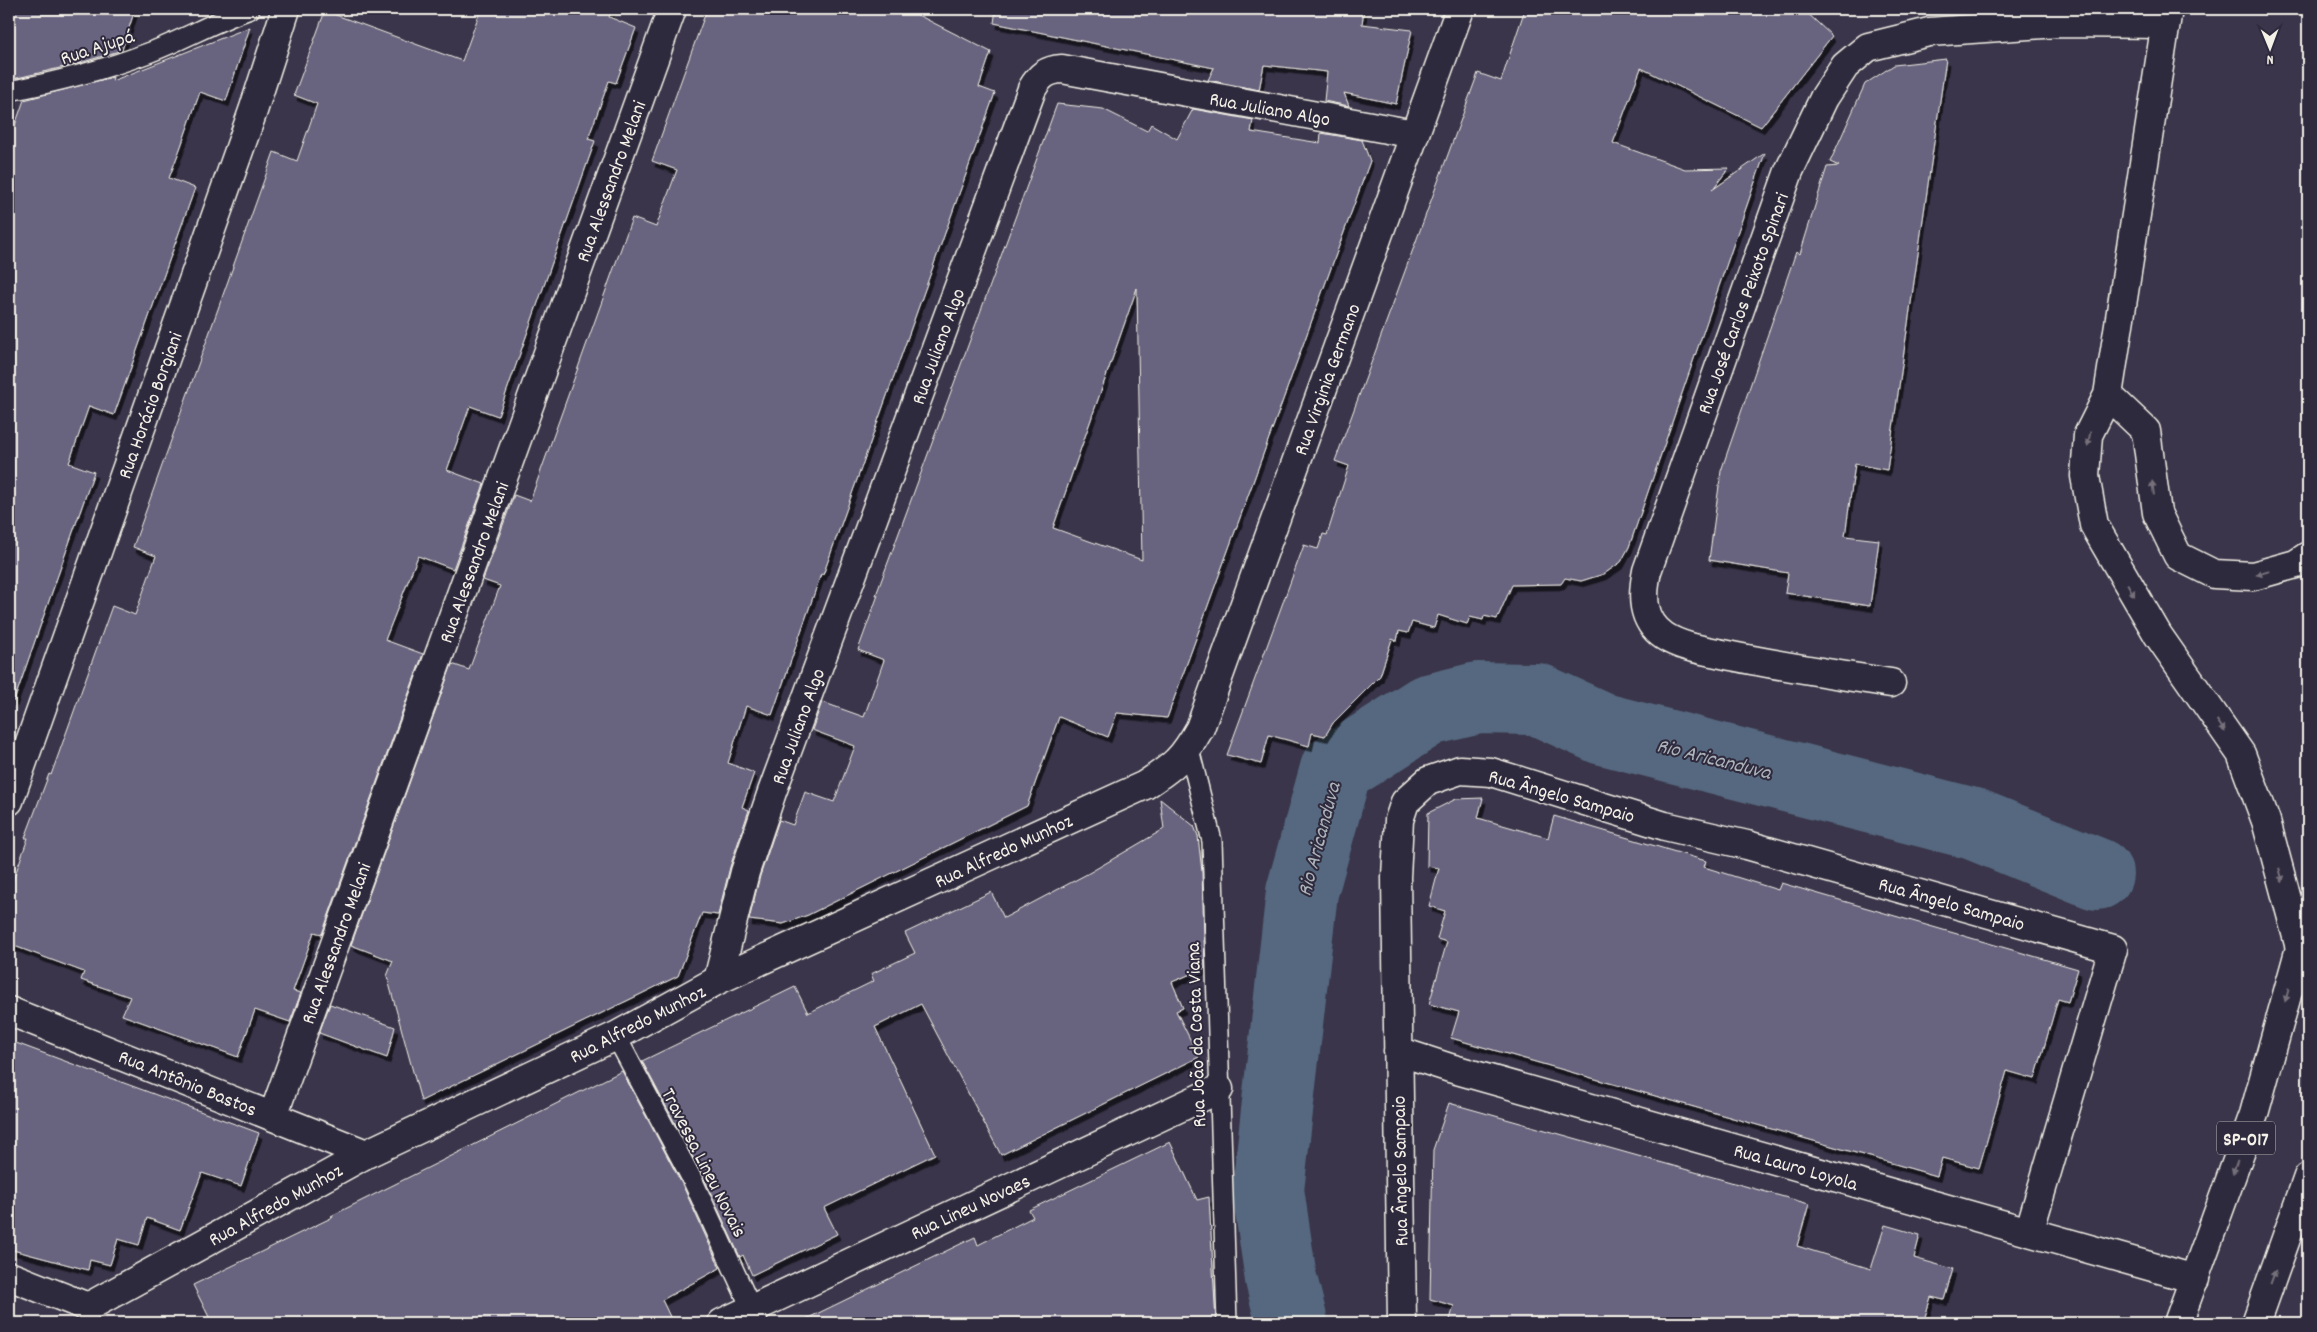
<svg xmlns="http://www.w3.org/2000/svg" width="2317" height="1332" font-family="Dekko,sans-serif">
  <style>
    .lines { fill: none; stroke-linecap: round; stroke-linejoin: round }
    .river { stroke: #54687f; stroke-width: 72 }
    .building { fill: #68637e; stroke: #f4f1e8; fill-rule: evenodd; filter: url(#shadow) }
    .service-casing { stroke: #f4f1e8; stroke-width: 22 }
    .minor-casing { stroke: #f4f1e8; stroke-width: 31 }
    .trunk-casing { stroke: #f4f1e8; stroke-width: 31 }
    .service { stroke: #2f2a3d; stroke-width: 19 }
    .minor { stroke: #2f2a3d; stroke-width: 28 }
    .trunk { stroke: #2f2a3d; stroke-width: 28 }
    .oneway { fill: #747079 }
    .labels { text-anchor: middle; stroke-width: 4; stroke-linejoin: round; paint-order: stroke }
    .shield { fill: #2f2a3d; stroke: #b9b5b5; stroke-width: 1 }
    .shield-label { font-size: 19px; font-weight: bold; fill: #f4f1e8 }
    .street-label { font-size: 20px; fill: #f4f1e8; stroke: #2f2a3d }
    .water-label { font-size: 21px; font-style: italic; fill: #acb3b9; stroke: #2f2a3d }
  </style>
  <defs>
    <filter id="shadow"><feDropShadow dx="3" dy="5.5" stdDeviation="0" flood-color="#0009"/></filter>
  </defs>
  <rect width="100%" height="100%" fill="#3a354a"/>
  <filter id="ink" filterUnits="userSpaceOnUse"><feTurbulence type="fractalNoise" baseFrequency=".02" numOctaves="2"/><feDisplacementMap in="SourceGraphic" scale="10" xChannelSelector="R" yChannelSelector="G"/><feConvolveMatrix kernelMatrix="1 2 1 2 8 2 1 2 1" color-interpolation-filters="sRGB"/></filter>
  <g filter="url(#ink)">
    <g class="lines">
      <path class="river" d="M1292,1323L1281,1279L1268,1190L1302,892L1336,769L1428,710L1478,698L1537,699L1603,729L1974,824L2097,874"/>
    </g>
    <path class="building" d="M9,9H135L122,50L77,64L13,79L9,77Z
      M481,9H612L609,17L636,28L616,83L609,81L588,139L595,141L498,416L470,406L447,470L484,484L453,569L418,556L385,640L423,654L322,934L314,932L293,991L301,993L290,1022L255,1010L238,1057L122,1015L130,997L81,980L84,972L9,944V892L28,838H25L49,774L51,775L112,606L135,615L156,556L133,547L274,152L297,161L317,104L294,95L325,11L462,61Z
      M707,9H906L991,52L979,87L995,93L823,575L821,574L772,715L746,706L728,763L754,773L742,807L749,810L730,867L718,915L702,913L678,976L421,1101L387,976L393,961L351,945L452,664L469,670L500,586L483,580L514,495L530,501L632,218L656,227L677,170L652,161Z
      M996,9H1364L1362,24L1412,30L1396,104L1344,93L1349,106L1324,101L1327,72L1264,65L1259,90L1208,80L1214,68L994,23Z
      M1525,9H1803L1832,36L1761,127L1641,68L1613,143L1685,169L1729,168L1712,190L1765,153L1629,547L1621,562L1604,574L1581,581L1565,578L1561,584L1512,585L1497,619L1484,616L1483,620L1470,617L1467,624L1438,615L1434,628L1412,622L1408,633L1399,631L1397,641L1392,639L1380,676L1333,723L1325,736L1312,733L1309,746L1269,735L1261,764L1227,755L1304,545L1318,549L1323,534L1327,535L1349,466L1335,461L1478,73L1501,81Z
      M250,27L226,101L200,92L180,149L169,178L195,188L114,415L89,406L69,463L94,472L14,701L9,700V142L24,100L113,77L112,81Z
      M1946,59L1887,470L1855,464L1845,536L1879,540L1870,606L1785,593L1788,573L1709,560L1721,471L1796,252L1800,254L1827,167L1839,166L1830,162L1865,84L1894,65Z
      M1057,104L1103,109L1147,131L1151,124L1177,139L1193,109L1253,120L1251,132L1320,143L1321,133L1362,140L1370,161L1167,718L1117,713L1108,737L1059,717L1027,806L808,915L783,924L749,920L760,876L779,820L793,825L805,792L834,802L855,746L812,730L822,702L864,717L884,660L858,650L878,595H876ZM1137,288L1140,459L1142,560L1053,528Z
      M1483,798L1478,818L1548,838L1554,816L1706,861L1704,867L1778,890L1781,883L2078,969L2068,1002L2058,999L2035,1079L2007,1071L1979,1168L1942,1158L1937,1176L1451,1038L1459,1012L1429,1004L1447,942L1437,939L1445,911L1429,906L1439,868L1427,866L1428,813L1456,799Z
      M1160,799L1194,826L1198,836L1202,872L1205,968L1172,982L1183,1008L1176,1011L1199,1057L1001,1155L921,1004L875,1027L935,1154L824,1208L837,1234L752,1275L743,1255L740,1257L703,1176L642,1061L795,987L808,1013L874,981L871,974L915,953L905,933L991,892L1004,918L1089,873L1164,829Z
      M330,1004L395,1027L387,1058L319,1033Z
      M16,1043L259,1133L241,1186L202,1173L180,1230L147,1218L139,1245L118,1239L110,1265L90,1260L88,1270L9,1249V1061Z
      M622,1071L683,1186L720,1268L662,1300L673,1323H212L193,1285L333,1217L331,1216Z
      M1449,1103L1809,1204L1797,1246L1871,1269L1885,1225L1920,1235L1914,1258L1953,1269L1944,1300L1931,1297L1923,1323H1449L1454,1306L1430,1299L1433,1150Z
      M1170,1142L1197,1200L1209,1197L1216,1323H798L975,1237L978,1245L1033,1217L1029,1210Z"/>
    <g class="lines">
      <defs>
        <path id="service" d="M9,91C57,82 103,70 148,53C183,40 215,21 250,9
          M1189,749L1212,841L1227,1323
          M616,1036L693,1181L758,1323"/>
        <path id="minor" d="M1891,683C1835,674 1778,666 1722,654C1703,650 1681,647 1664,636C1641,620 1642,595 1647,571L1789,171L1824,98L1845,66L1868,47L1929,32L2059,23L2165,24
          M9,801L253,111L286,9
          M718,980L745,872L772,792L1032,89C1040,75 1047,70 1062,69L1414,134
          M9,1011L366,1154
          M1398,1051L1450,1068L2195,1279
          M273,1116L672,9
          M9,1276L88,1307
          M88,1307L366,1154L616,1036L718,980L1145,785C1175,765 1182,760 1200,728L1460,9
          M722,1323L1219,1089
          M1402,1323L1396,877L1399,820L1405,802L1428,781L1460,770L1491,772L1665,826L1747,845L2113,949L2029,1232"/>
        <path id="trunk" d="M2168,9L2108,395L2088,435L2085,476L2094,525L2158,635L2241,754L2266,821L2300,948
          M2108,395L2146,431L2157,513L2178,556L2214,574L2253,576L2296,564L2308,556
          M2178,1323L2254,1114L2305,930
          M2256,1323L2308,1177"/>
      </defs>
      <use href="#service" class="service-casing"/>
      <use href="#minor" class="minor-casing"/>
      <use href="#trunk" class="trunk-casing"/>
      <use href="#service" class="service"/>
      <use href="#minor" class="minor"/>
      <use href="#trunk" class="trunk"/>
    </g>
    <defs><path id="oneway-solid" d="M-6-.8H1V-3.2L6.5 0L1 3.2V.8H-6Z" transform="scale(1.25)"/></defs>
    <g class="oneway">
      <use href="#oneway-solid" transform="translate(2089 439) rotate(101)"/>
      <use href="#oneway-solid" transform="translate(2153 488) rotate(-97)"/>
      <use href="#oneway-solid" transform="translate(2263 573) rotate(164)"/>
      <use href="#oneway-solid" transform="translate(2131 590) rotate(60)"/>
      <use href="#oneway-solid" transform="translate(2221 726) rotate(55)"/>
      <use href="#oneway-solid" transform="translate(2281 875) rotate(75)"/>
      <use href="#oneway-solid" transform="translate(2287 995) rotate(106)"/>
      <use href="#oneway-solid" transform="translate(2235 1167) rotate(110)"/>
      <use href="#oneway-solid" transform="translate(2273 1277) rotate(-70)"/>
    </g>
  </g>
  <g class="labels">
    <rect class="shield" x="2217" y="1121.5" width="58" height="33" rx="4"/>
    <g class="shield-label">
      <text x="2246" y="1145">SP-017</text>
    </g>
    <g class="street-label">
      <text transform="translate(97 46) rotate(-18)" y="7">Rua Ajupá</text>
      <text transform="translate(1270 108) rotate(10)" y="7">Rua Juliano Algo</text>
      <text transform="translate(610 181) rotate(-70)" y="7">Rua Alessandro Melani</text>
      <text transform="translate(1742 303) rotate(-70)" y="7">Rua José Carlos Peixoto Spinari</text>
      <text transform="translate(937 346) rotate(-70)" y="7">Rua Juliano Algo</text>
      <text transform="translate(1326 379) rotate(-70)" y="7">Rua Virginia Germano</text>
      <text transform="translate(149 405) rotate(-70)" y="7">Rua Horácio Borgiani</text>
      <text transform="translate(473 562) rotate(-70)" y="7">Rua Alessandro Melani</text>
      <text transform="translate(797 726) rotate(-70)" y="7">Rua Juliano Algo</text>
      <text transform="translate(1562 795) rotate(16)" y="7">Rua Ângelo Sampaio</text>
      <text transform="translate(1003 850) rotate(-25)" y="7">Rua Alfredo Munhoz</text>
      <text transform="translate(1952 903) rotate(16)" y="7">Rua Ângelo Sampaio</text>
      <text transform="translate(335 943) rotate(-70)" y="7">Rua Alessandro Melani</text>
      <text transform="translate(637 1023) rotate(-27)" y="7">Rua Alfredo Munhoz</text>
      <text transform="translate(1195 1035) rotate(-92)" y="7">Rua João da Costa Viana</text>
      <text transform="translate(188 1082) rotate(22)" y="7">Rua Antônio Bastos</text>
      <text transform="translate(705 1162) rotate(63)" y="7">Travessa Lineu Novais</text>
      <text transform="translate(1796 1166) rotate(16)" y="7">Rua Lauro Loyola</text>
      <text transform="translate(1399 1171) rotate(-91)" y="7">Rua Ângelo Sampaio</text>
      <text transform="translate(275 1204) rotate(-29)" y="7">Rua Alfredo Munhoz</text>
      <text transform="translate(970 1206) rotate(-25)" y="7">Rua Lineu Novaes</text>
    </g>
    <g class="water-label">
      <text transform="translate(1714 758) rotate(14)" y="7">Rio Aricanduva</text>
      <text transform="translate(1318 839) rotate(-75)" y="7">Rio Aricanduva</text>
    </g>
  </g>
  <rect width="2317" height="1332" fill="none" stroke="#2f2a3d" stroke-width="30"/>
  <rect x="15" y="15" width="2287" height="1302" fill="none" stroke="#f4f1e8" stroke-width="2" filter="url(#ink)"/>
  <g transform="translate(2270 48) rotate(179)" stroke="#2f2a3d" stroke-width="4" paint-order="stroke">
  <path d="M0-4L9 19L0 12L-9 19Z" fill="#f4f1e8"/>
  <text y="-8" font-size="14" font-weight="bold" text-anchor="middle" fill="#f4f1e8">N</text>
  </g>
</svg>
